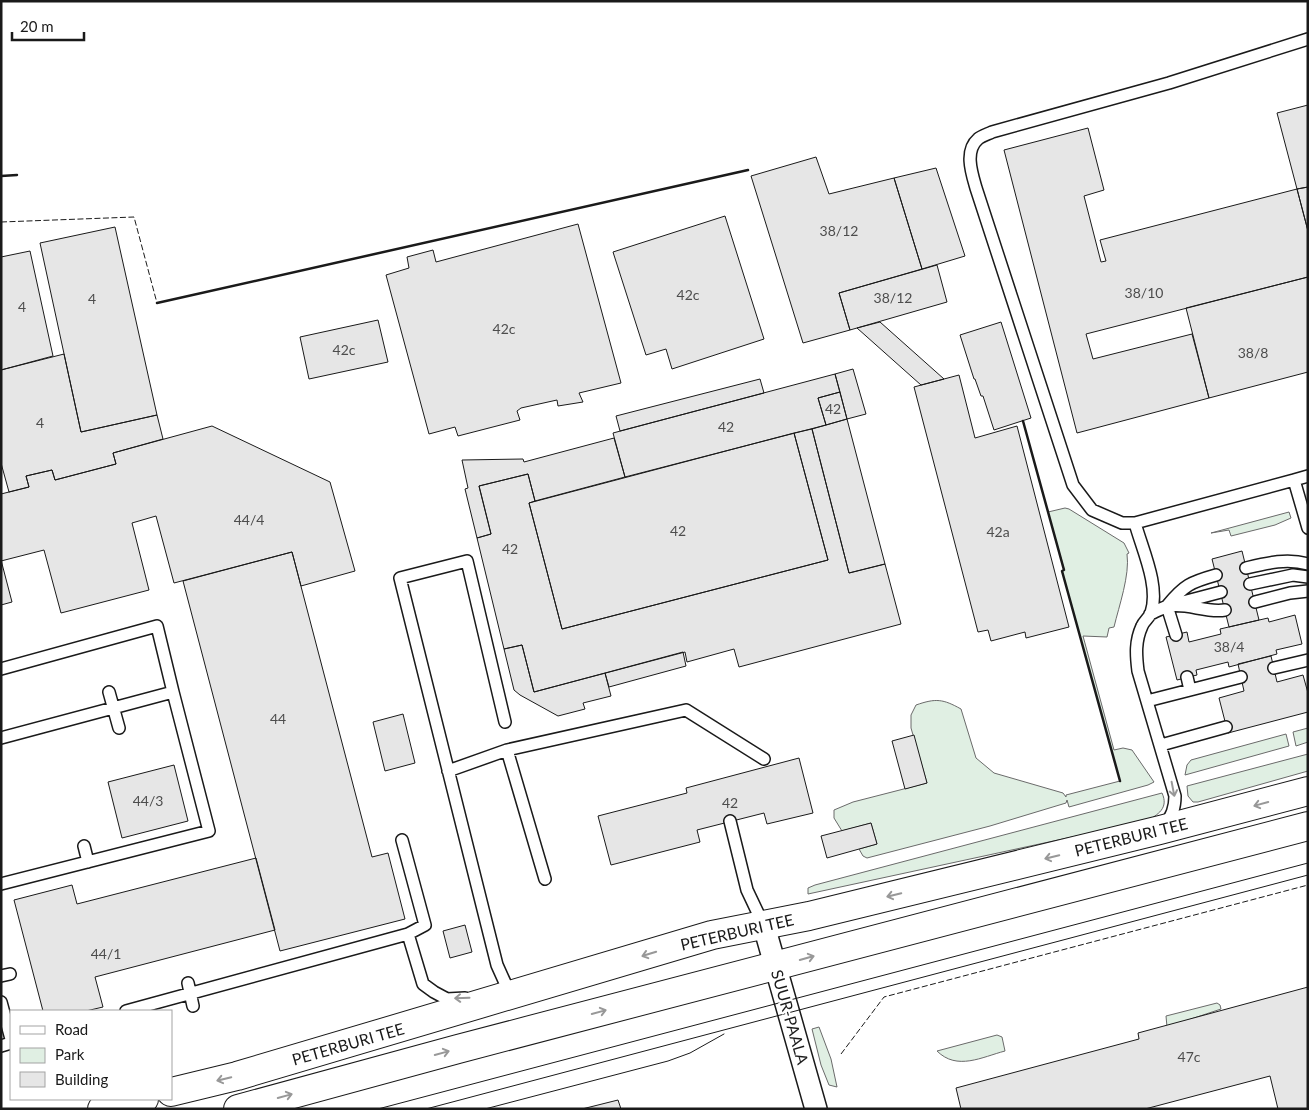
<svg xmlns="http://www.w3.org/2000/svg" width="1309" height="1110" font-family="Lato,sans-serif">
  <style>
    .green { fill: #e0efe3; stroke: #6a6a6a }
    .building { fill: #e6e6e6; stroke: #1a1a1a }
    .lines { fill: none; stroke-linecap: round; stroke-linejoin: round }
    .lane-casing { stroke: #1a1a1a; stroke-width: 14 }
    .street-casing { stroke: #1a1a1a; stroke-width: 24 }
    .highway-casing { stroke: #1a1a1a; stroke-width: 30 }
    .lane { stroke: #fff; stroke-width: 11 }
    .street { stroke: #fff; stroke-width: 21 }
    .highway { stroke: #fff; stroke-width: 28 }
    .tram { stroke: #1a1a1a; stroke-width: 1 }
    .fence { stroke: #1a1a1a; stroke-width: 1; stroke-dasharray: 6 2.5; stroke-linecap: butt }
    .wall { stroke: #1a1a1a; stroke-width: 2.5 }
    .oneway { stroke: #989898 }
    .labels { text-anchor: middle; stroke-width: 4; stroke-linejoin: round; paint-order: stroke }
    .number-label { font-size: 14px; fill: #4d4d4d }
    .street-label { font-size: 16px; fill: #1a1a1a; stroke: #fff }
  </style>
  <rect width="100%" height="100%" fill="#fff"/>
  <path class="green" d="M1065,508L1069,509L1124,543L1129,553L1127,554C1130,575 1119,606 1114,627L1109,628L1107,637L1083,636L1114,750L1123,748L1132,750L1154,782L1148,785L1069,807L1067,800L1066,803L990,826L867,858L863,856L859,849L877,844L871,823L842,831L834,818V810L853,802L927,783L911,728V715L916,705C936,698 943,699 961,709L976,758L994,773L1063,793L1066,797V795L1120,781L1062,571L1064,569L1048,512Z
    M1289,512L1291,518L1275,525L1231,536L1229,530L1211,533Z
    M1308,728V742L1296,746L1293,732Z
    M1286,734L1289,746L1185,775L1187,765L1191,760Z
    M1308,754V771L1198,802H1193L1188,796L1187,786Z
    M1162,793C1169,808 1158,815 1146,821L808,894V888L815,885Z
    M1217,1003L1220,1005L1221,1009L1167,1027L1166,1016Z
    M819,1027L831,1059L837,1087L829,1085L821,1065L812,1029Z
    M997,1035L1002,1037L1005,1051C982,1057 957,1071 937,1051Z"/>
  <path class="building" d="M1308,105V187L1297,189L1277,113Z
    M1088,128L1104,190L1084,196L1101,262L1106,261L1100,240L1297,189L1308,231V277L1086,334L1093,359L1192,334L1209,398L1077,433L1004,150Z
    M816,157L829,194L894,178L922,269L839,293L850,330L803,343L751,176Z
    M936,168L965,256L922,269L894,178Z
    M1308,187V231L1297,189Z
    M725,216L764,339L672,369L666,349L646,355L613,252Z
    M578,224L621,383L579,393L583,402L558,406L557,400L521,408L517,411L520,420L458,436L455,427L429,434L386,275L409,268L407,257L433,250L436,262Z
    M115,227L157,415L81,432L40,243Z
    M30,251L53,356L1,370V257Z
    M937,265L947,302L850,330L839,293Z
    M1308,277V372L1209,398L1186,308Z
    M378,320L388,362L309,379L300,337Z
    M880,322L944,379L921,385L857,328Z
    M1001,322L1031,418L994,430L983,396H981L975,379H974L960,335Z
    M64,354L81,432L157,415L163,439L113,453L116,464L55,480L52,470L26,476L29,487L9,492L1,463V370Z
    M853,369L866,414L847,419L835,374Z
    M835,374L840,392L818,398L826,425L625,477L613,433Z
    M959,375L975,438L1017,426L1069,627L1026,638L1025,632L991,641L988,630L978,632L914,387Z
    M760,379L764,393L620,431L616,416Z
    M840,392L847,419L826,425L818,398Z
    M847,419L885,564L849,573L812,429Z
    M212,426L330,482L355,571L301,586L292,552L174,583L156,516L132,523L149,590L61,613L44,550L1,561V494L29,487L26,476L52,470L55,480L116,464L113,453Z
    M812,429L849,573L885,564L901,624L739,667L734,649L687,662L685,652L534,692L522,645L504,649L477,538L491,534L479,486L528,474L535,501L529,503L562,629L828,560L794,433Z
    M794,433L828,560L562,629L529,503Z
    M614,438L625,477L535,501L528,474L479,486L491,534L477,538L465,489L468,488L462,460L523,459L524,462Z
    M1242,551L1259,620L1229,627L1212,559Z
    M292,552L372,857L388,853L405,919L280,951L183,581Z
    M1,560L12,602L1,605Z
    M1295,615L1302,644L1276,650L1277,654L1229,667L1228,662L1196,670L1197,675L1177,680L1166,637L1187,632L1189,642L1221,634L1220,629L1268,618L1269,622Z
    M522,645L534,692L605,673L611,696L583,703L585,709L558,716L520,695L514,690L504,649Z
    M683,652L686,666L609,687L605,673Z
    M1271,656L1277,682L1303,675L1308,693V712L1228,733L1219,698L1244,691L1238,664Z
    M403,714L415,763L385,771L373,722Z
    M914,735L927,783L905,789L892,741Z
    M799,758L813,813L767,824L764,813L697,830L700,842L611,865L598,816L687,793L686,788Z
    M174,765L188,821L122,838L108,782Z
    M871,823L877,844L827,858L821,836Z
    M256,858L275,930L95,977L103,1007L86,1011H43L14,900L72,885L77,904Z
    M465,925L472,952L450,958L443,931Z
    M1308,987V1109H1278L1270,1076L1145,1109H961L956,1088L1139,1039L1138,1033Z
    M618,1100L621,1109H582Z"/>
  <g class="lines">
    <defs>
      <path id="lane" d="M1294,480L1308,476
        M1135,523L1294,480L1308,528
        M1246,568C1267,563 1287,558 1308,564
        M1250,584L1293,575L1308,577
        M1255,602L1290,593L1308,591
        M1179,603L1221,592
        M1167,606C1184,585 1191,582 1216,575
        M1167,606L1176,635
        M1150,614C1156,612 1163,607 1169,606C1188,603 1206,613 1225,610
        M1274,668L1308,660
        M1,669L157,626L173,692
        M1187,677L1190,690
        M109,692L119,728
        M1147,701L1241,677
        M505,722L467,561L400,578L497,965L511,996
        M1,738L173,692L209,831L1,884
        M1161,745L1226,727
        M507,750L545,879
        M448,771L507,750L686,710L764,759
        M730,821L747,890L764,926
        M1164,826C1172,816 1175,808 1175,796L1138,671C1136,655 1135,641 1142,626C1144,621 1149,618 1151,613C1160,586 1142,549 1135,523H1122L1092,510L1073,485L976,188C972,174 964,151 978,139C981,136 988,134 992,132L1169,83L1308,39
        M84,846L88,862
        M408,934L423,984L434,992L447,999L465,998
        M1,976L10,974
        M188,983L193,1006
        M1,1002L11,1039
        M126,1011L408,934L425,925L402,840
        M1,1046L11,1043"/>
      <path id="street" d="M764,926L816,1109"/>
      <path id="highway" d="M171,1092L237,1076L712,935L809,916L1160,830L1308,791
        M102,1109L144,1099
        M238,1109L458,1049L1308,826"/>
    </defs>
    <use href="#lane" class="lane-casing"/>
    <use href="#street" class="street-casing"/>
    <use href="#highway" class="highway-casing"/>
    <use href="#lane" class="lane"/>
    <use href="#street" class="street"/>
    <use href="#highway" class="highway"/>
    <path class="tram" d="M378,1109L1308,863
      M426,1109L1308,875
      M485,1109L668,1061L690,1053L724,1034"/>
    <path class="fence" d="M1,222L134,217L157,303
      M841,1054L884,997L1308,885"/>
    <path class="wall" d="M1,176L17,175
      M157,303L748,170
      M1023,421L1064,570L1062,571L1120,781"/>
  </g>
  <defs><path id="oneway-shaft" d="M-6 0H5M1.5-3L5.5 0L1.5 3" fill="none" stroke-width="1.6" stroke-linecap="round" stroke-linejoin="round" transform="scale(1.25)"/></defs>
  <g class="oneway">
    <use href="#oneway-shaft" transform="translate(1173 789) rotate(79)"/>
    <use href="#oneway-shaft" transform="translate(1261 804) rotate(165)"/>
    <use href="#oneway-shaft" transform="translate(1052 857) rotate(166)"/>
    <use href="#oneway-shaft" transform="translate(894 895) rotate(166)"/>
    <use href="#oneway-shaft" transform="translate(649 954) rotate(163)"/>
    <use href="#oneway-shaft" transform="translate(807 958) rotate(-16)"/>
    <use href="#oneway-shaft" transform="translate(462 998) rotate(178)"/>
    <use href="#oneway-shaft" transform="translate(599 1012) rotate(-15)"/>
    <use href="#oneway-shaft" transform="translate(442 1053) rotate(-15)"/>
    <use href="#oneway-shaft" transform="translate(224 1079) rotate(166)"/>
    <use href="#oneway-shaft" transform="translate(285 1096) rotate(-15)"/>
  </g>
  <g class="labels">
    <g class="number-label">
      <text x="839" y="236">38/12</text>
      <text x="1144" y="298">38/10</text>
      <text x="688" y="300">42c</text>
      <text x="893" y="303">38/12</text>
      <text x="92" y="304">4</text>
      <text x="22" y="312">4</text>
      <text x="504" y="334">42c</text>
      <text x="344" y="355">42c</text>
      <text x="1253" y="358">38/8</text>
      <text x="833" y="414">42</text>
      <text x="40" y="428">4</text>
      <text x="726" y="432">42</text>
      <text x="249" y="525">44/4</text>
      <text x="678" y="536">42</text>
      <text x="998" y="537">42a</text>
      <text x="510" y="554">42</text>
      <text x="1229" y="652">38/4</text>
      <text x="278" y="724">44</text>
      <text x="148" y="806">44/3</text>
      <text x="730" y="808">42</text>
      <text x="106" y="959">44/1</text>
      <text x="1189" y="1062">47c</text>
    </g>
    <g class="street-label">
      <text transform="translate(1131 837) rotate(-14)" y="6">PETERBURI TEE</text>
      <text transform="translate(737 932) rotate(-13)" y="6">PETERBURI TEE</text>
      <text transform="translate(790 1017) rotate(74)" y="6">SUUR-PAALA</text>
      <text transform="translate(348 1044) rotate(-16)" y="6">PETERBURI TEE</text>
    </g>
  </g>
  <rect width="1309" height="1110" fill="none" stroke="#1a1a1a" stroke-width="5"/>
  <rect x="10" y="1010" width="162" height="90" fill="#ffffff" stroke="#a3a3a3"/>
  <rect x="20" y="1026" width="25" height="8" fill="#ffffff" stroke="#a3a3a3"/>
  <text x="55" y="1035" font-size="15" fill="#1a1a1a">Road</text>
  <rect x="20" y="1048" width="25" height="15" fill="#e0efe3" stroke="#a3a3a3"/>
  <text x="55" y="1060" font-size="15" fill="#1a1a1a">Park</text>
  <rect x="20" y="1072" width="25" height="15" fill="#e6e6e6" stroke="#a3a3a3"/>
  <text x="55" y="1085" font-size="15" fill="#1a1a1a">Building</text>
  <path d="M12 32v8h72v-8" fill="none" stroke="#1a1a1a" stroke-width="2.5"/>
  <text x="20" y="32" font-size="15" fill="#1a1a1a" stroke="#ffffff" stroke-width="4" paint-order="stroke">20 m</text>
</svg>
